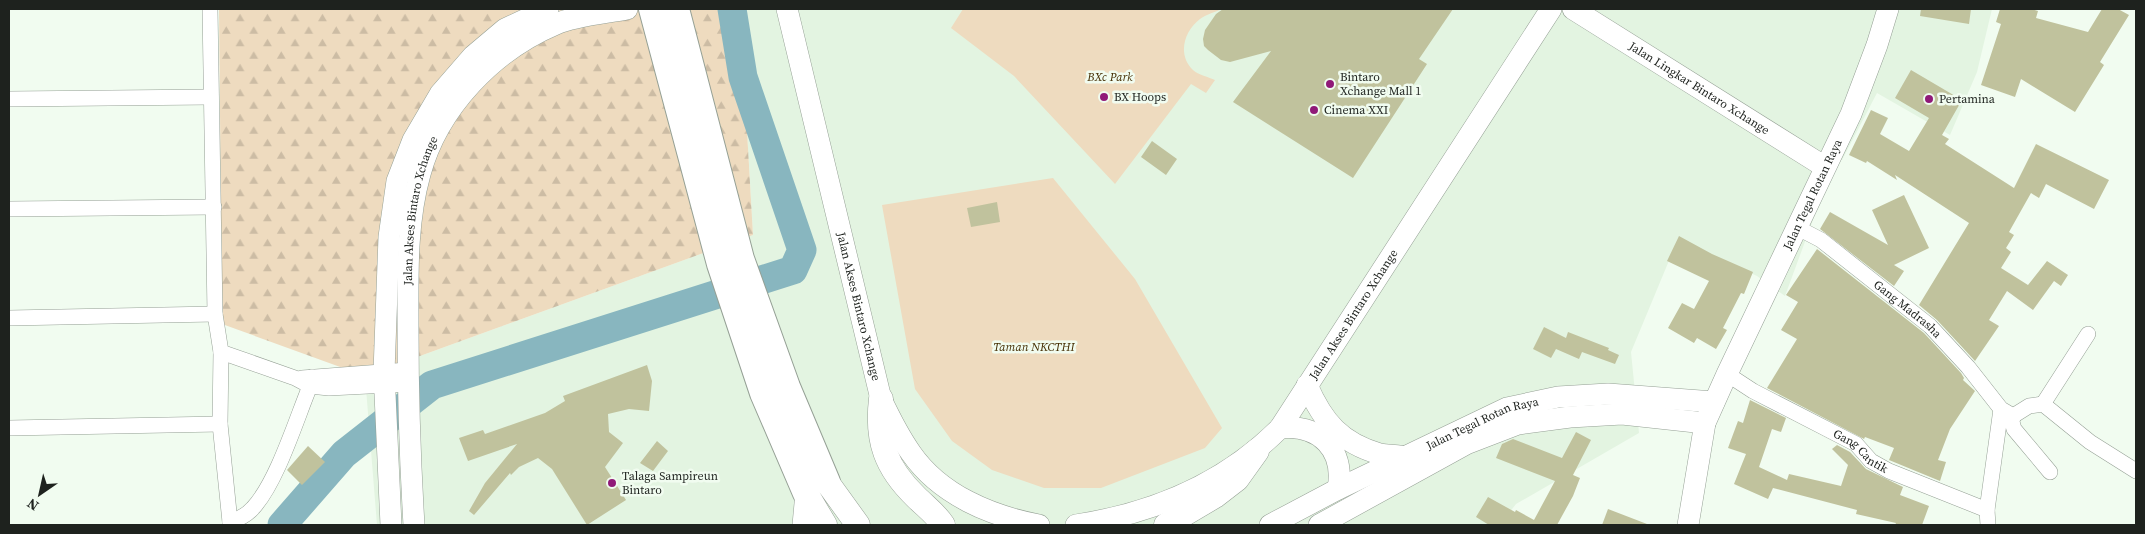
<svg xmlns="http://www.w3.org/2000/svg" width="2145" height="534" font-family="'Source Serif 4',serif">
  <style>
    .built { fill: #e3f4e1 }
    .green { fill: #eedbbf }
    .forest { fill: url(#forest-firs) }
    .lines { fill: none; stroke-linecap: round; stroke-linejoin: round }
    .river { stroke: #88b6bf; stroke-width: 29 }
    .building { fill: #c0c29d }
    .minor-casing { stroke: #95a095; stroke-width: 16 }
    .secondary-casing { stroke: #95a095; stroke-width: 22 }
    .primary-casing { stroke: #95a095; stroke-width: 25 }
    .motorway-casing { stroke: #95a095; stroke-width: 28 }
    .minor { stroke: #fff; stroke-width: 15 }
    .secondary { stroke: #fff; stroke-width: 21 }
    .primary { stroke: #fff; stroke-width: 24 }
    .motorway { stroke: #fff; stroke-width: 26 }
    .poi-dot { fill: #901978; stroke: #f1fcf0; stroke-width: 2 }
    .labels { text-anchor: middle; stroke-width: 5; stroke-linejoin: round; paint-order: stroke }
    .park-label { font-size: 12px; font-style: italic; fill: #452e03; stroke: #f1fcf0 }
    .poi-label { font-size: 12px; fill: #1e221e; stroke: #f1fcf0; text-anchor: start }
    .street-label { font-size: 12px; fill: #1e221e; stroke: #f1fcf0 }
  </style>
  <defs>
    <pattern id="forest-firs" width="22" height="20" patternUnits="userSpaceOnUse" patternTransform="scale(1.25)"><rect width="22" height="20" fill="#eedbbf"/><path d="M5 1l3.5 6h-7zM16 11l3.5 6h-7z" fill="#ccbca4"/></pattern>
  </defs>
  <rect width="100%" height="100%" fill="#f1fcf0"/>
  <path class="built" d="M740,9H1992L1977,72L1950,135L1877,93L1842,160H1835L1785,296L1757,276L1678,239L1631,352L1639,433L1516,504L1500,525H377L365,376L753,235Z"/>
  <path class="green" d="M963,9H1222C1215,12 1207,14 1200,19C1184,31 1177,55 1193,70C1198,75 1209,77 1215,80L1206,93L1191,84L1115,184L1014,76L951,28Z
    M1053,178L1135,279L1222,428L1205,448L1101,488H1044L992,470L952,441L915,389L882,205Z"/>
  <path class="forest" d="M219,9H740L753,235L365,376L222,324Z"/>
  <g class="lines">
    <path class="river" d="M282,525L344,454L432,385L793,270L802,250L743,77L732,9"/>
  </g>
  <path class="building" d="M1223,9H1453L1419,59L1427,64L1353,178L1233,102L1271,51L1230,62L1221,60L1208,50L1204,46L1203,39L1205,30L1216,14Z
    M1921,9H1971L1969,24L1920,16Z
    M2000,9H2031L2038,11L2036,18L2088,32L2102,9H2118L2129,15L2100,62L2104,65L2075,112L2021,79L2015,97L1981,85L2001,24L1996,22Z
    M1911,70L1962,100L1942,135L1949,139L1945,144L2014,188L2036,144L2109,180L2094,209L2046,184L2039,198L2031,193L2009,232L2014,235L2006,248L2011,252L2001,268L2028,285L2047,261L2068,275L2061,286L2054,281L2033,310L2007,291L1989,320L1999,326L1975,361L1937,320L1919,305L1969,223L1895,175L1897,180L1867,161L1866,163L1849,155L1871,110L1888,118L1880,134L1909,151L1929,118L1895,98Z
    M1152,141L1177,159L1166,175L1141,157Z
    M1904,195L1929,248L1894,265L1904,271L1894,286L1820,229L1830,212L1888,245L1872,210Z
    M997,202L1000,222L971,227L967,208Z
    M1679,236L1712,254L1753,272L1744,294L1741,293L1723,328L1727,330L1716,349L1697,338L1694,343L1668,328L1682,303L1694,309L1709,281L1667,261Z
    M1817,249L1924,333L1961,373L1964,378L1963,380L1975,391L1950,429L1938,460L1946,462L1940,481L1889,460L1894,448L1865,437L1864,439L1767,388L1797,339L1781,330L1798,302L1786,295Z
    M1544,327L1566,338L1568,332L1609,348L1608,350L1619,355L1615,364L1582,352L1579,359L1556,349L1551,358L1533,349Z
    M647,365L652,381L649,411L629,409L608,414L609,432L623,443L605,467L626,500L587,525L552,469L538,458L519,467L511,475L510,473L474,515L469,511L485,483L517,444L468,461L459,438L483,430L485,434L545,413L565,401L563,396Z
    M1750,400L1786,418L1781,432L1772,429L1759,467L1787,480L1789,474L1841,486L1848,465L1832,449L1837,445L1850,452L1866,469L1903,487L1900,495L1929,506L1922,525H1895L1896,523L1856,514L1857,510L1773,488L1768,499L1734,484L1746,454L1728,448L1738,421L1743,423Z
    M1576,432L1591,440L1573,475L1580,478L1573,496L1557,525H1489L1476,517L1488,497L1515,512L1516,510L1534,520L1555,481L1496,458L1502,444L1513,439L1562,458Z
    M657,441L668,451L653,471L640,463Z
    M308,446L325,462L302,485L287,470Z
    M1608,509L1647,524V525H1602Z"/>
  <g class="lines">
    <defs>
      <g id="minor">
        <path d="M210,9L215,314L221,352L295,378L310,386L329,388L408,384"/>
        <path d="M9,99L211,97"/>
        <path d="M9,209L214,207"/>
        <path id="s1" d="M1796,227L1821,240L1930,326L1968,367L2001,409L2013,416"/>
        <path d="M9,318L215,314"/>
        <path d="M221,352L220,424L230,522"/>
        <path id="s2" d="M1727,374L1753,391L1856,444L1871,461L1889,471L1987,510"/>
        <path d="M302,378L408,370"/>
        <path d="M2043,404L2088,334"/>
        <path d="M2013,416L2029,406L2043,404L2090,442L2136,471"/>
        <path d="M2013,416L2012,422L2014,429L2050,472"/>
        <path d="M9,428L220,424"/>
        <path d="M230,525V522C239,519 247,515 253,508C277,482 296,420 310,386L312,377"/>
        <path d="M1988,525L1987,510L2001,409"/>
      </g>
      <g id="secondary">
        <path id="s3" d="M787,9L881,399C890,418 899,436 911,453C940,495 991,516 1039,525"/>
        <path id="s4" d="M1573,9L1825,167"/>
        <path d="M1307,385C1323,422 1341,443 1380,454C1389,456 1400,454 1407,458"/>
        <path d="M1280,428C1320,424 1345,450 1338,489"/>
        <path d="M391,525L384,372L389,237L397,181L413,140L440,94L473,56L505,29L548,9"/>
        <path id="s5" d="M414,525C410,460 408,394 408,328C408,276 406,224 420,174C438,107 494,50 556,24C574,16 606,13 627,9"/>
        <path d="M803,525L806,493"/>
        <path id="s6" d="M1076,525C1154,513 1224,484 1280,428L1551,9"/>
        <path id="s7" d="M1270,525L1338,489L1507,408L1558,397L1608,394L1714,402"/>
        <path d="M1319,525L1466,444L1518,424L1570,417L1622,414L1705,423"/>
        <path id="s8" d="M1688,525L1705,423L1727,374L1851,114L1877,45L1888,9"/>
      </g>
      <path id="primary" d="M881,399C876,441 886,468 916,497C926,507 936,514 943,525
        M827,482L858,525
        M806,493L825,525
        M1166,525L1215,496L1237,479L1257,451"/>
      <path id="motorway" d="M652,9L720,264L763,393L806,493
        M676,9L741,259L787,387L827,482"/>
    </defs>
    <use href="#minor" class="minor-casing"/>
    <use href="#secondary" class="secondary-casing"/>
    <use href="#primary" class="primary-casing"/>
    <use href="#motorway" class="motorway-casing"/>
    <use href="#minor" class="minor"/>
    <use href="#secondary" class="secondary"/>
    <use href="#primary" class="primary"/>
    <use href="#motorway" class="motorway"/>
  </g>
  <g class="poi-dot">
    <circle cx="1330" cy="84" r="5"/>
    <circle cx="1104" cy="97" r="5"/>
    <circle cx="1929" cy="99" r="5"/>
    <circle cx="1314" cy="110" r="5"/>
    <circle cx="612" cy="483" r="5"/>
  </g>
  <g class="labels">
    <g class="park-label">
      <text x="1110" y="81">BXc Park</text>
      <text x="1034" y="351">Taman NKCTHI</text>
    </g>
    <g class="poi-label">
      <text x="1340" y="81">Bintaro<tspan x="1340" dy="14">Xchange Mall 1</tspan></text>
      <text x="1114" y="101">BX Hoops</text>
      <text x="1939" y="103">Pertamina</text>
      <text x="1324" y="114">Cinema XXI</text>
      <text x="622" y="480">Talaga Sampireun<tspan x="622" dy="14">Bintaro</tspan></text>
    </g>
    <g class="street-label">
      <text dy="4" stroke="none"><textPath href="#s4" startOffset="149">Jalan Lingkar Bintaro Xchange</textPath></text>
      <text dy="4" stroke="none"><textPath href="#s8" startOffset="356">Jalan Tegal Rotan Raya</textPath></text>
      <text dy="4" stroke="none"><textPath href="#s5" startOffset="316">Jalan Akses Bintaro Xchange</textPath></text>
      <text dy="4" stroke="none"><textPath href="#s3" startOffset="306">Jalan Akses Bintaro Xchange</textPath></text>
      <text dy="4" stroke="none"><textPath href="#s1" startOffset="139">Gang Madrasha</textPath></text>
      <text dy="4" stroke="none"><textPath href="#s6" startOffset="365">Jalan Akses Bintaro Xchange</textPath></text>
      <text dy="4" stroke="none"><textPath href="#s7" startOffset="236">Jalan Tegal Rotan Raya</textPath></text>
      <text dy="4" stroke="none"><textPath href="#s2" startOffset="155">Gang Cantik</textPath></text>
    </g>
  </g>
  <rect width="2145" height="534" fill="none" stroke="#1e221e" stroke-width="20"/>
  <g transform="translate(40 494) rotate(214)" stroke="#f1fcf0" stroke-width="4" paint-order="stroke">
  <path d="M0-4L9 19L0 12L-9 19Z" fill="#1e221e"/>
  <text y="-8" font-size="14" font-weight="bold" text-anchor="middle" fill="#1e221e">N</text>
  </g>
</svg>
